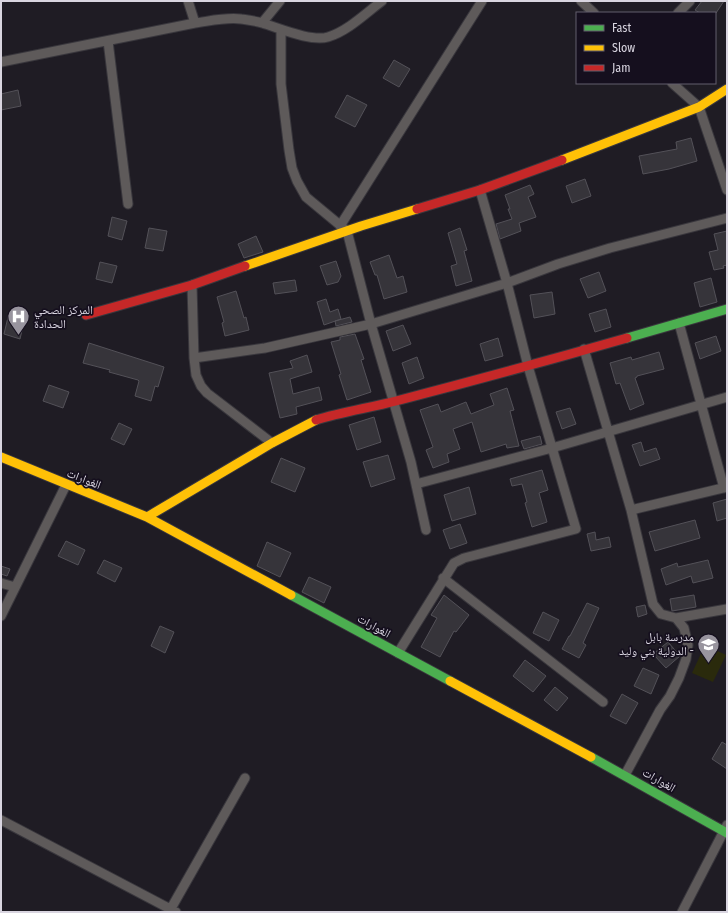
<svg xmlns="http://www.w3.org/2000/svg" width="728" height="913" font-family="'Fira Sans Condensed','Noto Naskh Arabic',sans-serif">
  <style>
    .green { fill: #2a2a0c }
    .building { fill: #36343a; stroke: #535158 }
    .lines { fill: none; stroke-linecap: round; stroke-linejoin: round }
    .street-casing { stroke: #39373d; stroke-width: 11 }
    .fast-casing { stroke: #39373d; stroke-width: 11 }
    .slow-casing { stroke: #39373d; stroke-width: 11 }
    .jam-casing { stroke: #39373d; stroke-width: 11 }
    .street { stroke: #5e5a5a; stroke-width: 9 }
    .fast { stroke: #4caf50; stroke-width: 9 }
    .slow { stroke: #ffc107; stroke-width: 9 }
    .jam { stroke: #c62828; stroke-width: 9 }
    .labels { text-anchor: middle; stroke-width: 3.5; stroke-linejoin: round; paint-order: stroke }
    .poi-label { font-size: 12px; fill: #d9d5e0; stroke: #150f1e; text-anchor: start }
    .street-label { font-size: 12px; fill: #d9d5e0; stroke: #150f1e }
  </style>
  <rect width="100%" height="100%" fill="#1f1c24"/>
  <path class="green" d="M705,645L726,655L713,682L692,673Z"/>
  <path class="building" d="M702,1H724L716,13H700L695,10Z
    M394,60L410,69L399,87L383,78Z
    M18,90L21,106L1,110V94Z
    M347,95L367,105L355,127L335,117Z
    M691,138L697,161L669,169L643,174L639,156L677,149L676,142Z
    M585,179L591,196L572,203L566,186Z
    M530,185L534,194L528,197L536,217L519,223L521,231L500,239L496,224L512,219L508,209H510L505,195Z
    M112,217L127,221L122,240L108,236Z
    M149,228L167,231L163,251L145,248Z
    M460,228L467,250L464,251L472,281L456,286L451,266L457,264L448,233Z
    M727,231V265L723,266L724,268L714,270L709,252L718,250L714,234Z
    M256,236L263,252L244,258L238,244Z
    M389,255L397,278L403,276L407,292L384,299L377,275H375L370,262Z
    M336,261L341,276L338,282L327,285L320,266Z
    M100,262L117,266L112,283L96,279Z
    M599,272L606,291L588,298L580,279Z
    M711,278L717,302L700,307L694,283Z
    M295,280L297,291L275,294L273,283Z
    M236,291L244,318L246,317L249,330L225,336L222,323L224,322L217,297Z
    M552,292L555,314L534,318L530,295Z
    M326,299L330,312L338,309L341,319L324,325L317,302Z
    M606,309L611,327L595,332L589,314Z
    M9,313L25,317L20,339L4,334Z
    M350,317L352,322L336,326L335,321Z
    M403,325L411,344L393,351L386,331Z
    M355,334L364,359L361,360L371,392L347,400L339,375L341,374L331,342L340,340V337Z
    M716,336L721,351L700,359L695,343Z
    M498,338L503,356L485,361L480,344Z
    M89,343L164,367L158,387L155,386L151,401L135,396L139,381L138,380L109,372L110,370L83,363Z
    M659,352L664,369L637,376V377L635,378L644,404L630,410L620,383L616,384L610,363L631,357L632,360Z
    M307,355L312,372L290,379L293,394L319,387L322,400L296,407L297,414L280,418L269,373L293,368L290,361Z
    M417,357L424,378L409,384L402,363Z
    M49,385L69,392L63,408L43,401Z
    M507,388L514,410L510,411L519,446L507,448L506,444L481,452L472,422L453,429L460,449L447,454L449,462L433,468L426,450L433,447L420,410L438,404L441,412L466,402L471,414L494,405L490,394Z
    M570,408L576,424L562,429L556,412Z
    M374,417L381,442L357,450L349,425Z
    M119,423L132,429L124,445L111,439Z
    M540,436L542,444L524,449L521,441Z
    M641,442L644,452L656,448L660,459L640,466L632,445Z
    M388,455L395,479L371,487L363,462Z
    M281,458L305,468L295,492L271,482Z
    M542,470L548,490L539,493L547,522L532,527L525,503L527,502L522,484L512,486L510,479Z
    M469,487L476,514L452,521L444,495Z
    M727,499V518L717,521L713,503Z
    M695,520L700,538L655,551L649,532Z
    M460,524L467,543L450,549L443,530Z
    M595,532L596,540L609,537L611,547L591,551L587,534Z
    M66,541L85,550L78,565L58,556Z
    M267,542L291,553L280,577L257,566Z
    M104,560L122,568L115,582L97,573Z
    M708,560L713,578L693,583L691,576L666,585L661,569L677,563L678,567Z
    M1,566L10,569L7,576L1,574Z
    M309,577L331,587L324,603L302,592Z
    M444,595L469,615L456,632L454,631L440,657L421,647L437,618L431,615Z
    M694,595L696,607L672,611L670,599Z
    M587,603L599,608L583,643L586,645L579,658L562,649L569,636H570Z
    M645,605L647,614L638,617L636,607Z
    M543,612L559,620L549,641L533,633Z
    M160,626L174,632L165,653L151,646Z
    M668,642L680,656L666,668L653,654Z
    M525,660L546,676L533,692L513,676Z
    M643,668L659,675L651,694L634,686Z
    M555,687L568,698L557,711L544,700Z
    M622,694L638,703L626,724L610,716Z
    M722,742L727,745V769L712,759Z"/>
  <g class="lines">
    <defs>
      <path id="street" d="M188,1L195,23
        M581,1L594,13
        M678,13L690,1
        M262,23L280,1
        M281,30V84L289,150L292,168L297,181L306,197L347,231L371,324L411,462L426,530
        M108,41L128,204
        M1,62L195,23C210,21 226,17 241,19C248,20 256,21 262,23C279,28 311,42 328,37C348,31 366,13 382,1
        M672,83L699,107L727,190
        M340,226L482,1
        M192,285L194,358L196,375L201,386L207,393L272,443
        M679,323L724,488
        M584,349L631,510L653,604L661,614L676,618L727,609
        M194,358L265,348L371,324L507,283L558,264L610,248L727,218
        M416,484L552,448L727,397
        M631,510L727,487
        M443,578L603,702
        M1,583L15,587
        M1,616L66,485
        M398,653L454,563L464,558L576,529L528,366L507,283L480,190
        M625,775L660,710L670,696L679,678L686,659L688,645L684,628L676,618
        M1,820L176,912
        M169,912L245,778
        M682,912L727,825"/>
      <path id="fast" d="M627,338L727,309
        M291,595L450,681
        M591,757L727,833"/>
      <path id="slow" d="M562,160L699,107L727,89
        M245,266L361,226L417,209
        M1,457L147,517L291,595
        M147,517L272,443L316,420
        M450,681L591,757"/>
      <path id="jam" d="M417,209L480,190L562,160
        M86,315L192,285L245,266
        M316,420C342,412 369,408 396,401C473,381 550,360 627,338"/>
    </defs>
    <use href="#street" class="street-casing"/>
    <use href="#fast" class="fast-casing"/>
    <use href="#slow" class="slow-casing"/>
    <use href="#jam" class="jam-casing"/>
    <use href="#street" class="street"/>
    <use href="#fast" class="fast"/>
    <use href="#slow" class="slow"/>
    <use href="#jam" class="jam"/>
  </g>
  <defs>
    <symbol id="hospital-pin" viewBox="-11 -11 22 30"><path d="M0 17L-7.5 6A9.5 9.5 0 1 1 7.5 6Z" fill="#98949e" stroke="#150f1e"/><path d="M-5-5h3v3.5h4V-5h3V5h-3V1.5h-4V5h-3Z" fill="#fff"/></symbol>
    <symbol id="school-pin" viewBox="-11 -11 22 30"><path d="M0 17L-7.5 6A9.5 9.5 0 1 1 7.5 6Z" fill="#98949e" stroke="#150f1e"/><path d="M0-5L7-2L0 1L-7-2ZM-4 1L0 2.5L4 1V4Q0 6-4 4Z" fill="#fff"/></symbol>
  </defs>
  <g fill-rule="evenodd">
    <use href="#hospital-pin" x="6" y="304" width="25" height="34"/>
    <use href="#school-pin" x="696" y="632" width="25" height="34"/>
  </g>
  <g class="labels">
    <g class="poi-label">
      <text x="34" y="314">المركز الصحي<tspan x="34" dy="14">الحدادة</tspan></text>
      <text x="694" y="641" text-anchor="end">مدرسة بابل<tspan x="694" dy="14">الدولية بني وليد -</tspan></text>
    </g>
    <g class="street-label">
      <text transform="translate(84 479) rotate(22)" y="4">الغوارات</text>
      <text transform="translate(374 626) rotate(29)" y="4">الغوارات</text>
      <text transform="translate(659 780) rotate(30)" y="4">الغوارات</text>
    </g>
  </g>
  <rect width="728" height="913" fill="none" stroke="#d9d5e0" stroke-width="4"/>
  <rect x="576" y="12" width="140" height="72" fill="#150f1e" stroke="#635e6c"/>
  <rect x="584" y="25" width="20" height="6" fill="#4caf50" stroke="#635e6c"/>
  <text x="612" y="32" font-size="12" fill="#d9d5e0">Fast</text>
  <rect x="584" y="45" width="20" height="6" fill="#ffc107" stroke="#635e6c"/>
  <text x="612" y="52" font-size="12" fill="#d9d5e0">Slow</text>
  <rect x="584" y="65" width="20" height="6" fill="#c62828" stroke="#635e6c"/>
  <text x="612" y="72" font-size="12" fill="#d9d5e0">Jam</text>
</svg>
